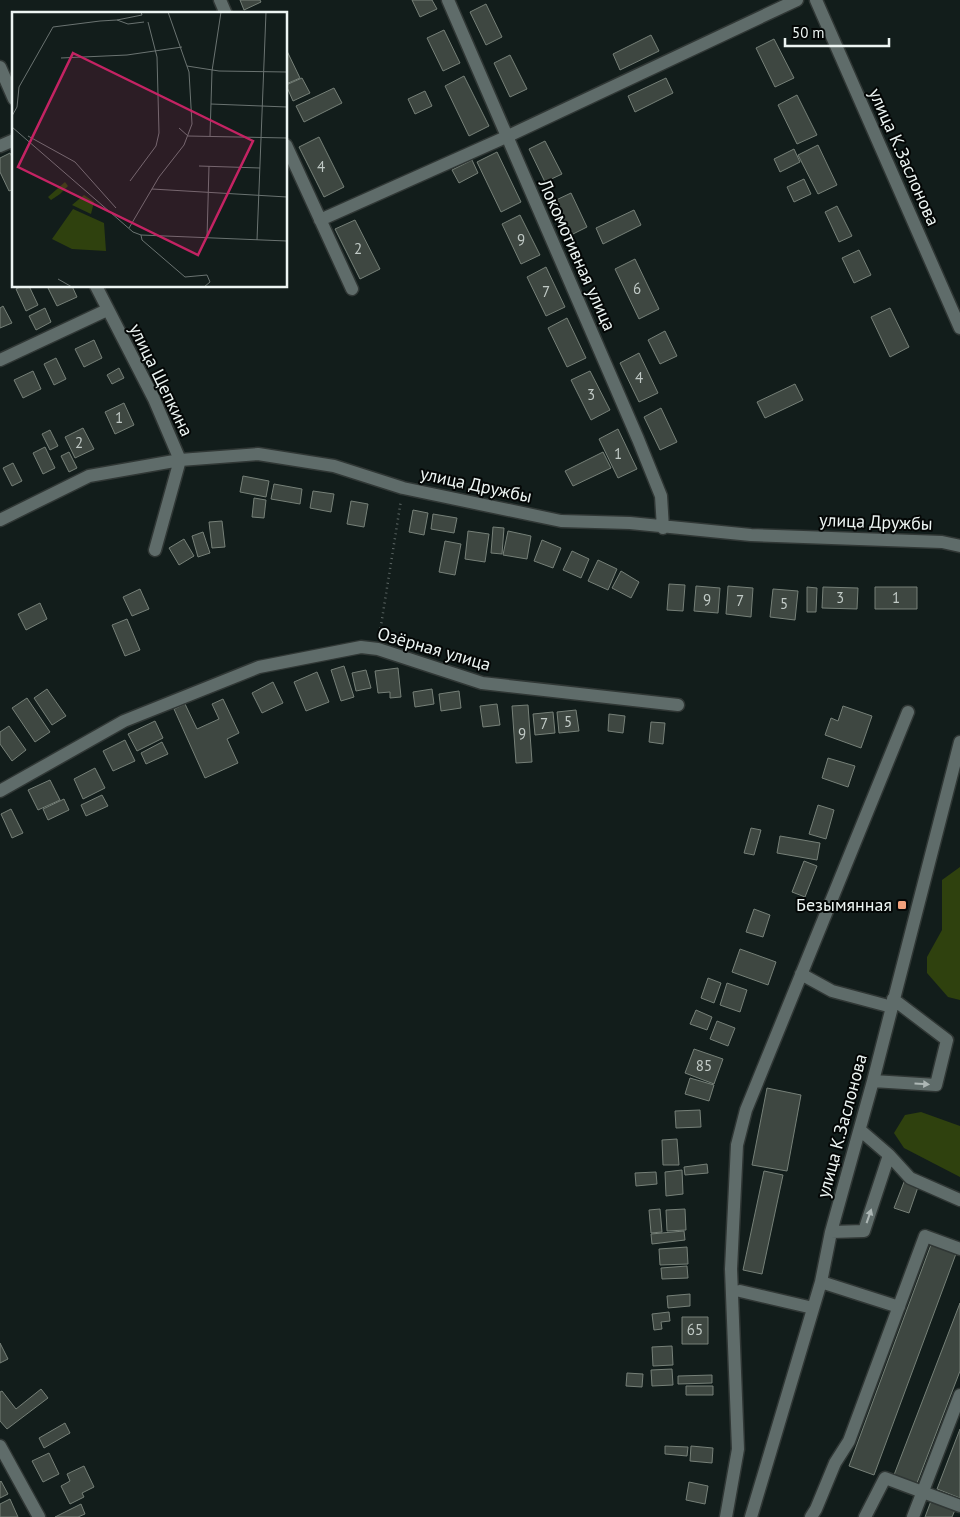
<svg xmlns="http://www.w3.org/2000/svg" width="960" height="1517" font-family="'PT Sans',sans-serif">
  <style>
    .green { fill: #2f410e }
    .building { fill: #3e4741; stroke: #768078 }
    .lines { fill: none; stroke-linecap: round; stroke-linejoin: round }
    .minor-casing { stroke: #303735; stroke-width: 15 }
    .path { stroke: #5d6765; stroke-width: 2.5; stroke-dasharray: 1 4; stroke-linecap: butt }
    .minor { stroke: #5f6c6a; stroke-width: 12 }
    .oneway { fill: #adb7b5 }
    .poi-dot { fill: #f1a17c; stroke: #040706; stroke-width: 2 }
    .labels { text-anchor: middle; stroke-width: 4; stroke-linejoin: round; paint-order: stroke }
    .number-label { font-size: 15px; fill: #c1cac6 }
    .street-label { font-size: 18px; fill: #edf5f3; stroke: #040706 }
    .poi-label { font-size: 18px; fill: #edf5f3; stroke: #040706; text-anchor: end }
    .inset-road { fill: none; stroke: #6a7371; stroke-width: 1 }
    .view { fill: #c42363; fill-opacity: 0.15; stroke: #c42363; stroke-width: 2.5 }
    .inset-edge { fill: none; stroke: #edf5f3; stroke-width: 2.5 }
  </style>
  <rect width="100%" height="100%" fill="#121d1b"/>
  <path class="green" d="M960,867V1000L948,997L927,973V957L942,930V880Z
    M921,1112L960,1126V1177L904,1148L894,1133L905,1115Z"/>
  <path class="building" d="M240,0H260L261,2L244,10Z
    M412,0H432L437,9L420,17Z
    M486,4L502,37L486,45L470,12Z
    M444,30L460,63L443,71L427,38Z
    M651,35L659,51L620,70L613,54Z
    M774,39L794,78L775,87L756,48Z
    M286,49L300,78L286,84Z
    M510,55L527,89L510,97L494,63Z
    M464,76L489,126L469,136L445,86Z
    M302,78L310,93L293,101L286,85Z
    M666,78L673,93L635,112L628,96Z
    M334,88L342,103L304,122L296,106Z
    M425,91L432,106L415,114L408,99Z
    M797,95L817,135L797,144L778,105Z
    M319,137L344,187L324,197L299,147Z
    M545,141L562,174L545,182L529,149Z
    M818,145L837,185L818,194L798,155Z
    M794,149L800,162L780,172L774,159Z
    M497,152L521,202L501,212L477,162Z
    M10,153L14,161V189L9,191L0,172V158Z
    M472,160L478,173L459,183L452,170Z
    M804,179L811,194L794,202L787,187Z
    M571,193L587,227L571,235L554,201Z
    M837,206L852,236L839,242L825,212Z
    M634,210L641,225L603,244L596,228Z
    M520,215L540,255L521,264L502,224Z
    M355,220L380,269L360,279L335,229Z
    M859,250L871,275L854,283L842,258Z
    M635,259L659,309L639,319L615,269Z
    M546,267L565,307L546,316L527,277Z
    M22,286H29L38,305L26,311L16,289Z
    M47,286H72L77,297L57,306Z
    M3,306L12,323L0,328V308Z
    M45,308L51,322L36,330L29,316Z
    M890,308L909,347L890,357L871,317Z
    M567,318L586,358L567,367L548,328Z
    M665,331L677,356L660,364L648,340Z
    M94,340L102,358L84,367L75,349Z
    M639,353L658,393L639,402L620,363Z
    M56,358L66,379L54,385L44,364Z
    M119,368L124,378L112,384L107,375Z
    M33,371L41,389L23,398L14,380Z
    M590,371L610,410L591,420L571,380Z
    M795,384L803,400L765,418L757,402Z
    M124,403L134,425L115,434L105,412Z
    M661,408L677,442L660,450L644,417Z
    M83,428L94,449L75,458L65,437Z
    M618,429L637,469L618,478L599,439Z
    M50,430L58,446L50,450L42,434Z
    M45,447L55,468L43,474L33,453Z
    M69,452L77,468L69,472L61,456Z
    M603,452L611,468L573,486L565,471Z
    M13,463L22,481L12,486L3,468Z
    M243,476L269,481L266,497L240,492Z
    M274,484L302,489L300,504L271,499Z
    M313,491L334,494L331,512L310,508Z
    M254,498L266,500L264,518L252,517Z
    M351,501L368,504L364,527L347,524Z
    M413,510L428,513L424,535L409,532Z
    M433,514L457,518L454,533L431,529Z
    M222,521L225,547L212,548L209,522Z
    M493,527L504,528L502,554L491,553Z
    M468,531L489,534L485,562L465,559Z
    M508,531L531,536L527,559L503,555Z
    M203,532L210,553L198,557L192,536Z
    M184,539L194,556L179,565L169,548Z
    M542,540L561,548L553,568L534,561Z
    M445,541L461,544L455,575L439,572Z
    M572,551L589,559L581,578L563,570Z
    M598,560L617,569L608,590L588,581Z
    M621,571L639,582L631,598L612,588Z
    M669,584L685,585L683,611L667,610Z
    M696,586L720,588L718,613L694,611Z
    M728,586L753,588L751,617L726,614Z
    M807,587L817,588L816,612H807Z
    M823,587L858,588L857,609L822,608Z
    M875,587H917V609H875Z
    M140,589L149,609L132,616L123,597Z
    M773,589L798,591L795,620L770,617Z
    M40,603L47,619L26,630L18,614Z
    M127,619L140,650L125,656L112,625Z
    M344,666L354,697L341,701L331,670Z
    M398,668L401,697L390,698V692L378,693L375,671Z
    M366,670L371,688L356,691L352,673Z
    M317,672L329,702L306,711L294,682Z
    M273,682L283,703L262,713L252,693Z
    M47,689L66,716L52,725L34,698Z
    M432,689L434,704L415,707L413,692Z
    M459,691L461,708L441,711L439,694Z
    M27,698L50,732L35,742L12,708Z
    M223,699L239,733L227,739L238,763L205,778L174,709L185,704L197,729L219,719L212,704Z
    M497,704L500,725L483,727L480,706Z
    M528,705L532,762L516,763L512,706Z
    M843,706L872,716L861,748L825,735L831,718L838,721Z
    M576,710L579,731L559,733L557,712Z
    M553,712L555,733L535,735L533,714Z
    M609,714L625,716L623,733L608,731Z
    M155,721L163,738L137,751L128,734Z
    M651,722L665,723L663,744L649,742Z
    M9,726L26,750L12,761L0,744V732Z
    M125,740L135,761L113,771L103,751Z
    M162,742L168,754L146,764L141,753Z
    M828,758L855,766L848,787L822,778Z
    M95,768L105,788L83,799L74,779Z
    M50,780L60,800L38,810L28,790Z
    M102,795L108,806L86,816L81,805Z
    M64,799L69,810L48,820L43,809Z
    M818,805L834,810L826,839L809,834Z
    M11,809L23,833L12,838L1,814Z
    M751,828L761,830L754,855L744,853Z
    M780,836L820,843L817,860L777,853Z
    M804,861L817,866L805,897L792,892Z
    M754,909L770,915L763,937L746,932Z
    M740,949L776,962L768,985L732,972Z
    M708,978L721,983L714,1003L701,998Z
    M727,983L747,990L740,1012L720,1005Z
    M696,1010L712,1017L707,1030L690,1024Z
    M717,1021L735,1028L728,1046L710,1039Z
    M694,1049L723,1059L714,1084L685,1073Z
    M690,1078L714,1085L709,1101L685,1094Z
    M767,1088L801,1095L787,1171L752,1165Z
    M700,1110L701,1127L676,1128L675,1111Z
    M677,1139L679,1165H663L662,1140Z
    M707,1164L708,1173L685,1175L684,1167Z
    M682,1170L683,1194L666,1196L665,1172Z
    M764,1171L783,1175L762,1274L743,1270Z
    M656,1172L657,1184L636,1186L635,1173Z
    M904,1182L918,1187L909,1213L894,1208Z
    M660,1209L662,1232L651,1233L649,1210Z
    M685,1209L686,1230L667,1231L666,1210Z
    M684,1231L685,1240L652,1244L651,1234Z
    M932,1242L957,1251L874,1475L849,1466Z
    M687,1247L688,1264L660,1265L659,1249Z
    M687,1266L688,1278L662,1279L661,1268Z
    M690,1294V1306L668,1308L667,1296Z
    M960,1303V1371L917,1483L894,1475Z
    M669,1312L670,1321L661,1322L662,1329L654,1330L652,1314Z
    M682,1317H708V1344H682Z
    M0,1343L8,1359L0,1363Z
    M672,1346L673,1365L653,1366L652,1347Z
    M672,1369L673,1385L652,1386L651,1370Z
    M627,1373L643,1374L642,1387L626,1386Z
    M712,1375V1383L678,1384V1376Z
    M686,1386H713V1395H686Z
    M41,1389L48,1398L7,1429L0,1421V1392L2,1391L16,1409Z
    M65,1423L70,1433L44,1448L39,1438Z
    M960,1429V1498L937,1489Z
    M665,1446L688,1447L687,1456L665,1454Z
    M691,1446L713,1448L712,1463L690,1461Z
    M49,1453L59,1474L43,1482L32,1461Z
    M84,1466L94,1487L82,1493L84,1497L70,1504L61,1486L70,1481L67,1474Z
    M1,1481L8,1494L0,1498V1482Z
    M689,1482L708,1486L705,1504L686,1500Z
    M10,1499L18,1517H0V1504Z
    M931,1501L955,1510L952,1517H925Z
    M81,1504L85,1514L78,1517H55Z"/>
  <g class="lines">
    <defs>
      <path id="minor" d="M220,0L226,14
        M448,0L638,439L661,496L663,528
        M816,0L960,328
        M0,67L14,99
        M286,145L352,289
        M0,146L14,140
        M320,220L506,137L797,0
        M96,286L154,399L180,460L155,550
        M0,360L107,310
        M0,520L89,476L180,460L258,454L334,466L403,488L561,521L630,523L751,535L942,542L960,546
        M0,791L124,721L259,667L361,647L378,649L482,683L678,705
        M801,974L832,991L892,1007
        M873,1081L936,1085L947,1040L893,999
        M889,1155L910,1178L960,1200
        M831,1232L864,1231L889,1155L860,1130
        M821,1282L899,1307
        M740,1291L813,1308
        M0,1446L39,1517
        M726,1517L738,1449L731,1269L737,1145L746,1110L908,712
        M751,1517L821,1282L831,1232L873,1081L960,742
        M811,1517L816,1509L835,1463L849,1441L925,1236L960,1249
        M865,1517L885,1478L960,1506
        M913,1517L960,1395"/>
    </defs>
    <use href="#minor" class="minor-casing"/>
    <path class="path" d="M379,638L401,500"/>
    <use href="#minor" class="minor"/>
  </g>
  <defs><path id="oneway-solid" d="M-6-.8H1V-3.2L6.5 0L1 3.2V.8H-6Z" transform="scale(1.25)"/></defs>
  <g class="oneway">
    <use href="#oneway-solid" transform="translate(922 1084) rotate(3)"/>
    <use href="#oneway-solid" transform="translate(869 1216) rotate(-71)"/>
  </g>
  <rect class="poi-dot" x="897" y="900" width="10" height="10" rx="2.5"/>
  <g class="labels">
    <g class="number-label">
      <text x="321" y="172">4</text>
      <text x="521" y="245">9</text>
      <text x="358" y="254">2</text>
      <text x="637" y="294">6</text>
      <text x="546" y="297">7</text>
      <text x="639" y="383">4</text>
      <text x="591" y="400">3</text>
      <text x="119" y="423">1</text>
      <text x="79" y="448">2</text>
      <text x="618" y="459">1</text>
      <text x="840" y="603">3</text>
      <text x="896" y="603">1</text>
      <text x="707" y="605">9</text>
      <text x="740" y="606">7</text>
      <text x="784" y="609">5</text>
      <text x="568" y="727">5</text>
      <text x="544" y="729">7</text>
      <text x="522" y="739">9</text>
      <text x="704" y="1071">85</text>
      <text x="695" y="1335">65</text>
    </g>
    <g class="street-label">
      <text transform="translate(904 157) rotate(66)" y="6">улица К.Заслонова</text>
      <text transform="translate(577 255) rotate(66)" y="6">Локомотивная улица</text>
      <text transform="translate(161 380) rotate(64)" y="6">улица Щепкина</text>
      <text transform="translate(476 485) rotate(12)" y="6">улица Дружбы</text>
      <text transform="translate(876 522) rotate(2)" y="6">улица Дружбы</text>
      <text transform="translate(434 649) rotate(16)" y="6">Озёрная улица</text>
      <text transform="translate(842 1126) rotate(-75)" y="6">улица К.Заслонова</text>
    </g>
    <g class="poi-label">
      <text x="892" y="911">Безымянная</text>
    </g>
  </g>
  <g transform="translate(12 12)">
    <rect width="275" height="275" fill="#121d1b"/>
    <path d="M53,170L56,174L48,182L39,188L36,185ZM72,183L82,190L79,202L60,193ZM61,197L92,211L94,239L60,237L40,227Z" fill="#2f410e"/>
    <path class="inset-road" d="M105,8L130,3L129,0M49,46L115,43L170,35M175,54L207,59L275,60M199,92L275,95M0,104L5,95L7,75L41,15L88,9L105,8L116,12L132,10M0,115L121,220L129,223L275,229M167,116L176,124L275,126M16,124L63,150L104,196M198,124L200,59L209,0M187,154L248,156M118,169L144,134L147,121L145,45L136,10M140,177L275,185M117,216L147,165L172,133L180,112L177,60L156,0M129,223L130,228L173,265L195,263L198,270L192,275M195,226L197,154M245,228L254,0M46,267L60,275"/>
    <path class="view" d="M61,41L241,129L186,243L6,155Z"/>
    <rect width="275" height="275" class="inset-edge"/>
  </g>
  <path d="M785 38v8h104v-8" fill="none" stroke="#edf5f3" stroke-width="2.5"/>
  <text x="792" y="38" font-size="15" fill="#edf5f3" stroke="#040706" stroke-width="4" paint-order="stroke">50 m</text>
</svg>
